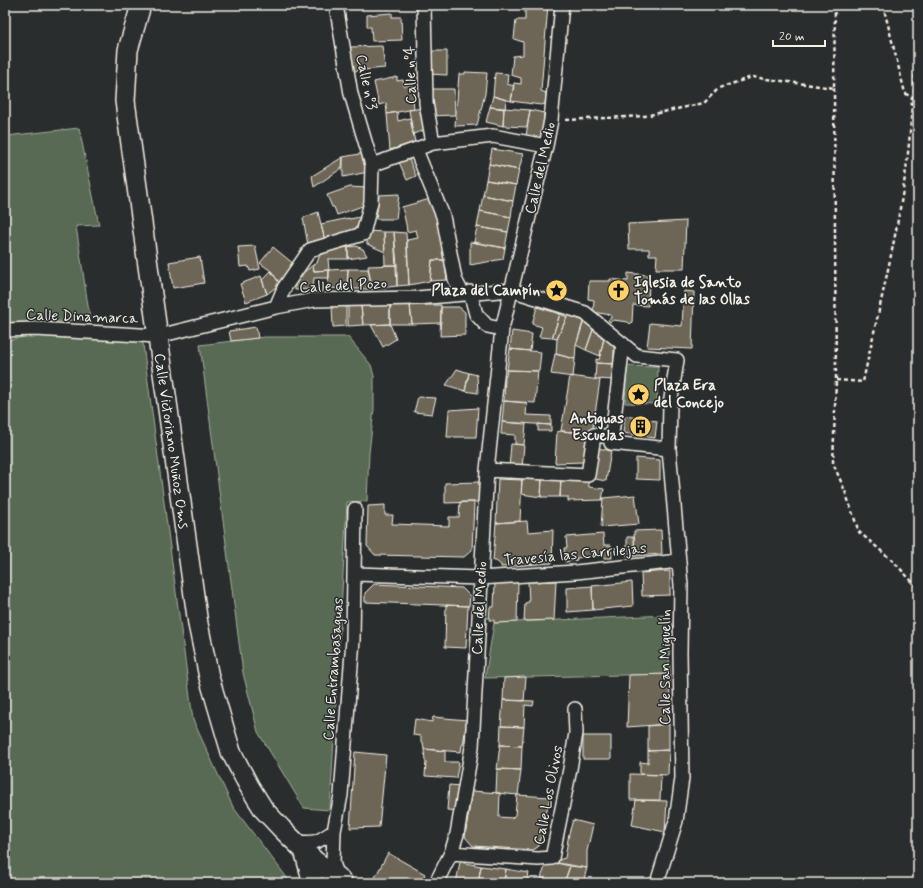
<svg xmlns="http://www.w3.org/2000/svg" width="923" height="888" font-family="Mynerve,sans-serif">
  <style>
    .green { fill: #596a53; stroke: #a6ae9e }
    .building { fill: #6d6656; stroke: #f4f1e8 }
    .lines { fill: none; stroke-linecap: round; stroke-linejoin: round }
    .street-casing { stroke: #f4f1e8; stroke-width: 16 }
    .secondary-casing { stroke: #f4f1e8; stroke-width: 22 }
    .path { stroke: #f4f1e8; stroke-width: 2.5; stroke-dasharray: 4 3; stroke-linecap: butt }
    .street { stroke: #2a2d2e; stroke-width: 13 }
    .secondary { stroke: #2a2d2e; stroke-width: 19 }
    .labels { text-anchor: middle; stroke-width: 3; stroke-linejoin: round; paint-order: stroke }
    .street-label { font-size: 15px; fill: #f4f1e8; stroke: #2a2d2e }
    .poi-label { font-size: 15px; font-weight: bold; fill: #f4f1e8; stroke: #2a2d2e; text-anchor: start }
  </style>
  <rect width="100%" height="100%" fill="#2a2d2e"/>
  <filter id="ink" filterUnits="userSpaceOnUse"><feTurbulence type="fractalNoise" baseFrequency=".025" numOctaves="2"/><feDisplacementMap in="SourceGraphic" scale="8" xChannelSelector="R" yChannelSelector="G"/><feConvolveMatrix kernelMatrix="1 2 1 2 8 2 1 2 1" color-interpolation-filters="sRGB"/></filter>
  <g filter="url(#ink)">
    <path class="green" d="M79,128L99,225L76,226L90,319L5,325L6,136Z
      M52,331L142,337L193,720L233,807L291,883H5V341Z
      M265,337H348L371,365L374,376V409L369,453L367,501L347,502L330,810L304,808L258,732L243,673L200,345Z
      M627,366L658,367L657,404L625,403Z
      M668,615L670,674L485,678L494,623Z"/>
    <path class="building" d="M519,5H548L541,91L546,93L545,104L541,105L511,101L514,83L521,84V78L511,75L513,56L523,55V42L514,39L516,20H525V7Z
      M392,13V17H401L402,40L372,41L371,27H367V15Z
      M382,46L385,68L353,71L350,47Z
      M428,51H447V75L428,74Z
      M465,72L487,73L485,94L477,125L455,126L459,74H465Z
      M495,73L508,74L507,84L514,86L511,101L493,96Z
      M397,77V81L403,80L404,86L413,84L415,97L413,98L414,109L387,114L386,103L379,105L374,82Z
      M431,89H454L455,115L431,116Z
      M493,96L506,100L505,109L490,107Z
      M490,107L504,108L503,126L486,122Z
      M423,108L428,129L413,134L409,110Z
      M504,108L530,110L527,127L503,126Z
      M530,110L544,113L542,138L526,136Z
      M397,112L398,121L410,118L415,142L390,150L387,114Z
      M492,149L523,154L519,170L489,164Z
      M365,153L368,172L343,177V157Z
      M343,157L342,168L314,187L312,176Z
      M409,159L416,176L407,180L399,162Z
      M489,164L519,170L516,185L486,180Z
      M486,180L516,185L513,201L483,195Z
      M350,187L366,188L365,205L337,215L334,207H332L327,195Z
      M399,194L396,219H376L379,195Z
      M483,195L513,201L511,217L480,211Z
      M430,199L437,216L444,260H432L430,281L409,285L407,240L418,238L416,230L407,232L406,224L402,207Z
      M480,211L511,217L508,232L477,227Z
      M318,212L325,241L308,245L303,218Z
      M361,217L358,225L352,232L325,241L321,224L349,218V219Z
      M686,221L684,269H656L657,255H649V249H629L628,224Z
      M477,227L508,232L505,248L474,242Z
      M367,231L384,232L385,252L367,244Z
      M384,232H394L397,265H385Z
      M394,232L406,233L409,285L397,286Z
      M470,242L505,248L503,259L470,265Z
      M255,246L260,269L250,271L248,266L240,267L238,247Z
      M356,246L363,249L367,256L348,259V247Z
      M273,247L295,265L280,284L271,271L260,263Z
      M348,247V259H328L329,270L314,271L313,265L317,263L321,251Z
      M200,257L204,283L173,288L169,262Z
      M432,260H444L447,280L430,281Z
      M313,265L314,271L329,270V278H314L313,289L295,290V279Z
      M397,265V286L372,289L368,266Z
      M348,269L347,289L328,288L329,270Z
      M348,269H368L372,289H347Z
      M271,271L280,284L267,294L262,280Z
      M628,273L647,275V282L649,283L648,306L633,305L632,322L630,324L628,322L613,320L610,322L608,320L611,318V315L593,312L594,300L588,299L589,281H610V279L628,281Z
      M261,276L267,294L246,302L240,284Z
      M684,291L694,292L692,349L647,347L650,323L682,326Z
      M390,305V324L363,325L361,306Z
      M390,305H410L412,324H390Z
      M410,305H441V323L412,324Z
      M332,306H346V326L333,327Z
      M348,306H361L363,325L348,326Z
      M441,307H459L465,312V335L440,336Z
      M537,307L560,314L552,338L539,337L542,327L532,324Z
      M560,314L567,317L557,339L552,338Z
      M568,315L584,321L576,345L575,359L556,354L557,339Z
      M583,322L594,327L586,350L576,345Z
      M390,324L396,339L383,347L371,325Z
      M256,327L258,338L231,341L229,331Z
      M594,327L603,331L601,337L604,338L600,356L586,350Z
      M512,331L532,334L530,351L510,349Z
      M604,338L614,342V364L596,363V359L599,360Z
      M510,349L541,352L539,371L507,370Z
      M555,354L575,359L573,377L551,374Z
      M596,363L614,364V380L595,379Z
      M457,369L469,373L465,391L446,385Z
      M507,370L538,371L535,403L504,401L505,376H506Z
      M469,373L477,375L478,393L465,391Z
      M570,376L600,380L592,434L561,431Z
      M418,397L436,398L432,414L414,412Z
      M504,401L527,403L526,415L551,416V425L502,422Z
      M478,408L476,437H447L449,410Z
      M625,416L657,421L655,438L623,433Z
      M502,422L526,424L524,445L515,444V435L501,434Z
      M538,424L551,425V431H538Z
      M561,431L588,433L583,462L555,463L557,432Z
      M511,444L524,445L522,468H509Z
      M594,447L611,451L606,481L590,478Z
      M636,458L660,460V480L636,479Z
      M529,476L542,478L541,497L521,494L522,480Z
      M542,478L561,479L560,497H541Z
      M498,479L522,480L520,521L496,523Z
      M561,479L588,480L589,487L604,489L602,500L568,501V497H560Z
      M480,482L479,502L445,503V483Z
      M635,495L639,524L601,527L603,498Z
      M460,502H474L472,550L464,557L375,555L367,546L368,506L385,505V515H393L392,524L449,526V517H459Z
      M527,521L528,532L553,530L552,563L501,567V565L496,561H493L496,523Z
      M661,530L662,554L635,556L634,531Z
      M603,534L604,545H611L612,558H604V555L576,558L577,560L565,562L564,548H567L566,537Z
      M627,537H634L635,556H627Z
      M670,571V595L642,596L641,573Z
      M556,581L554,620L524,621L525,603L529,602L528,582Z
      M518,582L517,622L494,623V620H489L490,607H494L495,583Z
      M632,582L633,606L593,610L592,586Z
      M374,584L462,588L470,596L469,606L365,602V593Z
      M592,586L593,610L567,612V588Z
      M446,605L468,606L466,648L445,647Z
      M670,674L669,724L627,727L629,675Z
      M526,677L524,701L503,700L504,678Z
      M503,700L534,701L533,706L525,705L524,727L501,726Z
      M433,717L467,720L463,745H462L461,752L424,749L423,742H421V736L413,735L415,719L432,722Z
      M669,724V750L648,751V726Z
      M501,726L524,727L522,746L500,745Z
      M583,736H611V759H583Z
      M500,745L522,746L521,770L497,769Z
      M424,749L445,751V762H459L456,778L425,776L426,761H425Z
      M669,750L668,775L640,774V762L648,763V751Z
      M355,752L386,755L379,827L350,828Z
      M497,769L521,770L518,795L496,793Z
      M630,774L661,775L660,800H630Z
      M449,785L461,786L458,811L447,810Z
      M472,791L500,793L499,817L512,818L515,815L517,795L550,797L538,847L533,850L473,846L465,837Z
      M636,800L667,801L665,832L632,825Z
      M573,820L593,825L587,851V868L552,862L565,858L569,833Z
      M388,853L425,874L421,883H372Z
      M460,862L481,866L478,883H456Z
      M552,862L570,866L564,883L541,878L546,864Z
      M481,866L506,869L504,883H478Z
      M570,866L587,868L583,883H564Z
      M506,869L529,873L527,883H504Z"/>
    <g class="lines">
      <defs>
        <path id="street" d="M424,5L426,103L433,143
          M416,150L443,216L455,279L462,293
          M372,165L433,143L493,136L546,146
          M470,292L476,314L487,326L502,329
          M276,307L284,288L310,250L363,234L371,202L372,165L351,94L336,5
          M5,330L35,329L157,336L171,333L276,307L314,300L417,298L511,290L585,313L637,356L677,360L670,405L669,449L611,443L623,344
          M487,470L588,475L594,435L612,437
          M355,574L480,578L576,572L679,561
          M296,842C316,844 318,842 334,831
          M451,853L538,859L552,858L570,769L576,733L575,709
          M338,877L333,863L334,831L341,795L353,640L355,509
          M436,883L451,853L457,834L472,747L487,470L502,329L546,146L551,120L562,5
          M657,883L676,821L682,778L680,653L681,585L669,449"/>
        <path id="secondary" d="M141,5L128,50L125,101L198,624L209,677L231,752L249,786L264,810L282,829L315,861L338,877L343,883
          M304,850L313,883"/>
      </defs>
      <use href="#street" class="street-casing"/>
      <use href="#secondary" class="secondary-casing"/>
      <path class="path" d="M883,5L905,93L912,98L914,93L918,5
        M834,88L836,380L833,463L845,491L859,532L893,561L918,588
        M566,120L645,116L704,103L719,88L752,77L834,88L835,5
        M836,380L863,382C883,288 909,195 912,98"/>
      <use href="#street" class="street"/>
      <use href="#secondary" class="secondary"/>
    </g>
  </g>
  <defs>
    <symbol id="sight-disc" viewBox="-11 -11 22 22"><circle r="9.5" fill="#ffd166" stroke="#2a2d2e"/><path d="M0-6L1.8-2.2L6-1.7L2.9 1.2L3.7 5.4L0 3.3L-3.7 5.4L-2.9 1.2L-6-1.7L-1.8-2.2Z" fill="#111"/></symbol>
    <symbol id="church-disc" viewBox="-11 -11 22 22"><circle r="9.5" fill="#ffd166" stroke="#2a2d2e"/><path d="M-1.2-6h2.4v3.5h3.3v2.4h-3.3V6h-2.4V-.1h-3.3v-2.4h3.3Z" fill="#111"/></symbol>
    <symbol id="building-disc" viewBox="-11 -11 22 22"><circle r="9.5" fill="#ffd166" stroke="#2a2d2e"/><path d="M-4-6H4V6H1V3H-1V6H-4ZM-2.5-4.3h1.7v1.8h-1.7ZM.8-4.3h1.7v1.8H.8ZM-2.5-1h1.7V.8h-1.7ZM.8-1h1.7V.8H.8Z" fill="#111"/></symbol>
  </defs>
  <g fill-rule="evenodd">
    <use href="#sight-disc" x="544" y="278" width="25" height="25"/>
    <use href="#church-disc" x="606" y="278" width="25" height="25"/>
    <use href="#sight-disc" x="626" y="382" width="25" height="25"/>
    <use href="#building-disc" x="628" y="414" width="25" height="25"/>
  </g>
  <g class="labels">
    <g class="street-label">
      <text transform="translate(410 75) rotate(-92)" y="5">Calle nº4</text>
      <text transform="translate(367 82) rotate(78)" y="5">Calle nº3</text>
      <text transform="translate(540 168) rotate(-77)" y="5">Calle del Medio</text>
      <text transform="translate(343 285) rotate(-3)" y="5">Calle del Pozo</text>
      <text transform="translate(82 316) rotate(2)" y="5">Calle Dinamarca</text>
      <text transform="translate(172 441) rotate(82)" y="5">Calle Victoriano Muñoz Oms</text>
      <text transform="translate(575 554) rotate(-5)" y="5">Travesía las Carrilejas</text>
      <text transform="translate(479 608) rotate(-87)" y="5">Calle del Medio</text>
      <text transform="translate(665 667) rotate(-90)" y="5">Calle San Miguelín</text>
      <text transform="translate(333 669) rotate(-86)" y="5">Calle Entrambasaguas</text>
      <text transform="translate(548 795) rotate(-79)" y="5">Calle Los Olivos</text>
    </g>
    <g class="poi-label">
      <text x="634" y="287">Iglesia de Santo<tspan x="634" dy="17">Tomás de las Ollas</tspan></text>
      <text x="540" y="295" text-anchor="end">Plaza del Campín</text>
      <text x="654" y="390">Plaza Era<tspan x="654" dy="17">del Concejo</tspan></text>
      <text x="624" y="423" text-anchor="end">Antiguas<tspan x="624" dy="17">Escuelas</tspan></text>
    </g>
  </g>
  <rect width="923" height="888" fill="none" stroke="#2a2d2e" stroke-width="20"/>
  <rect x="10" y="10" width="903" height="868" fill="none" stroke="#f4f1e8" stroke-width="1.5" filter="url(#ink)"/>
  <path d="M773 40v6h52v-6" fill="none" stroke="#f4f1e8" stroke-width="2"/>
  <text x="779" y="40" font-size="12" fill="#f4f1e8" stroke="#2a2d2e" stroke-width="3" paint-order="stroke">20 m</text>
</svg>
